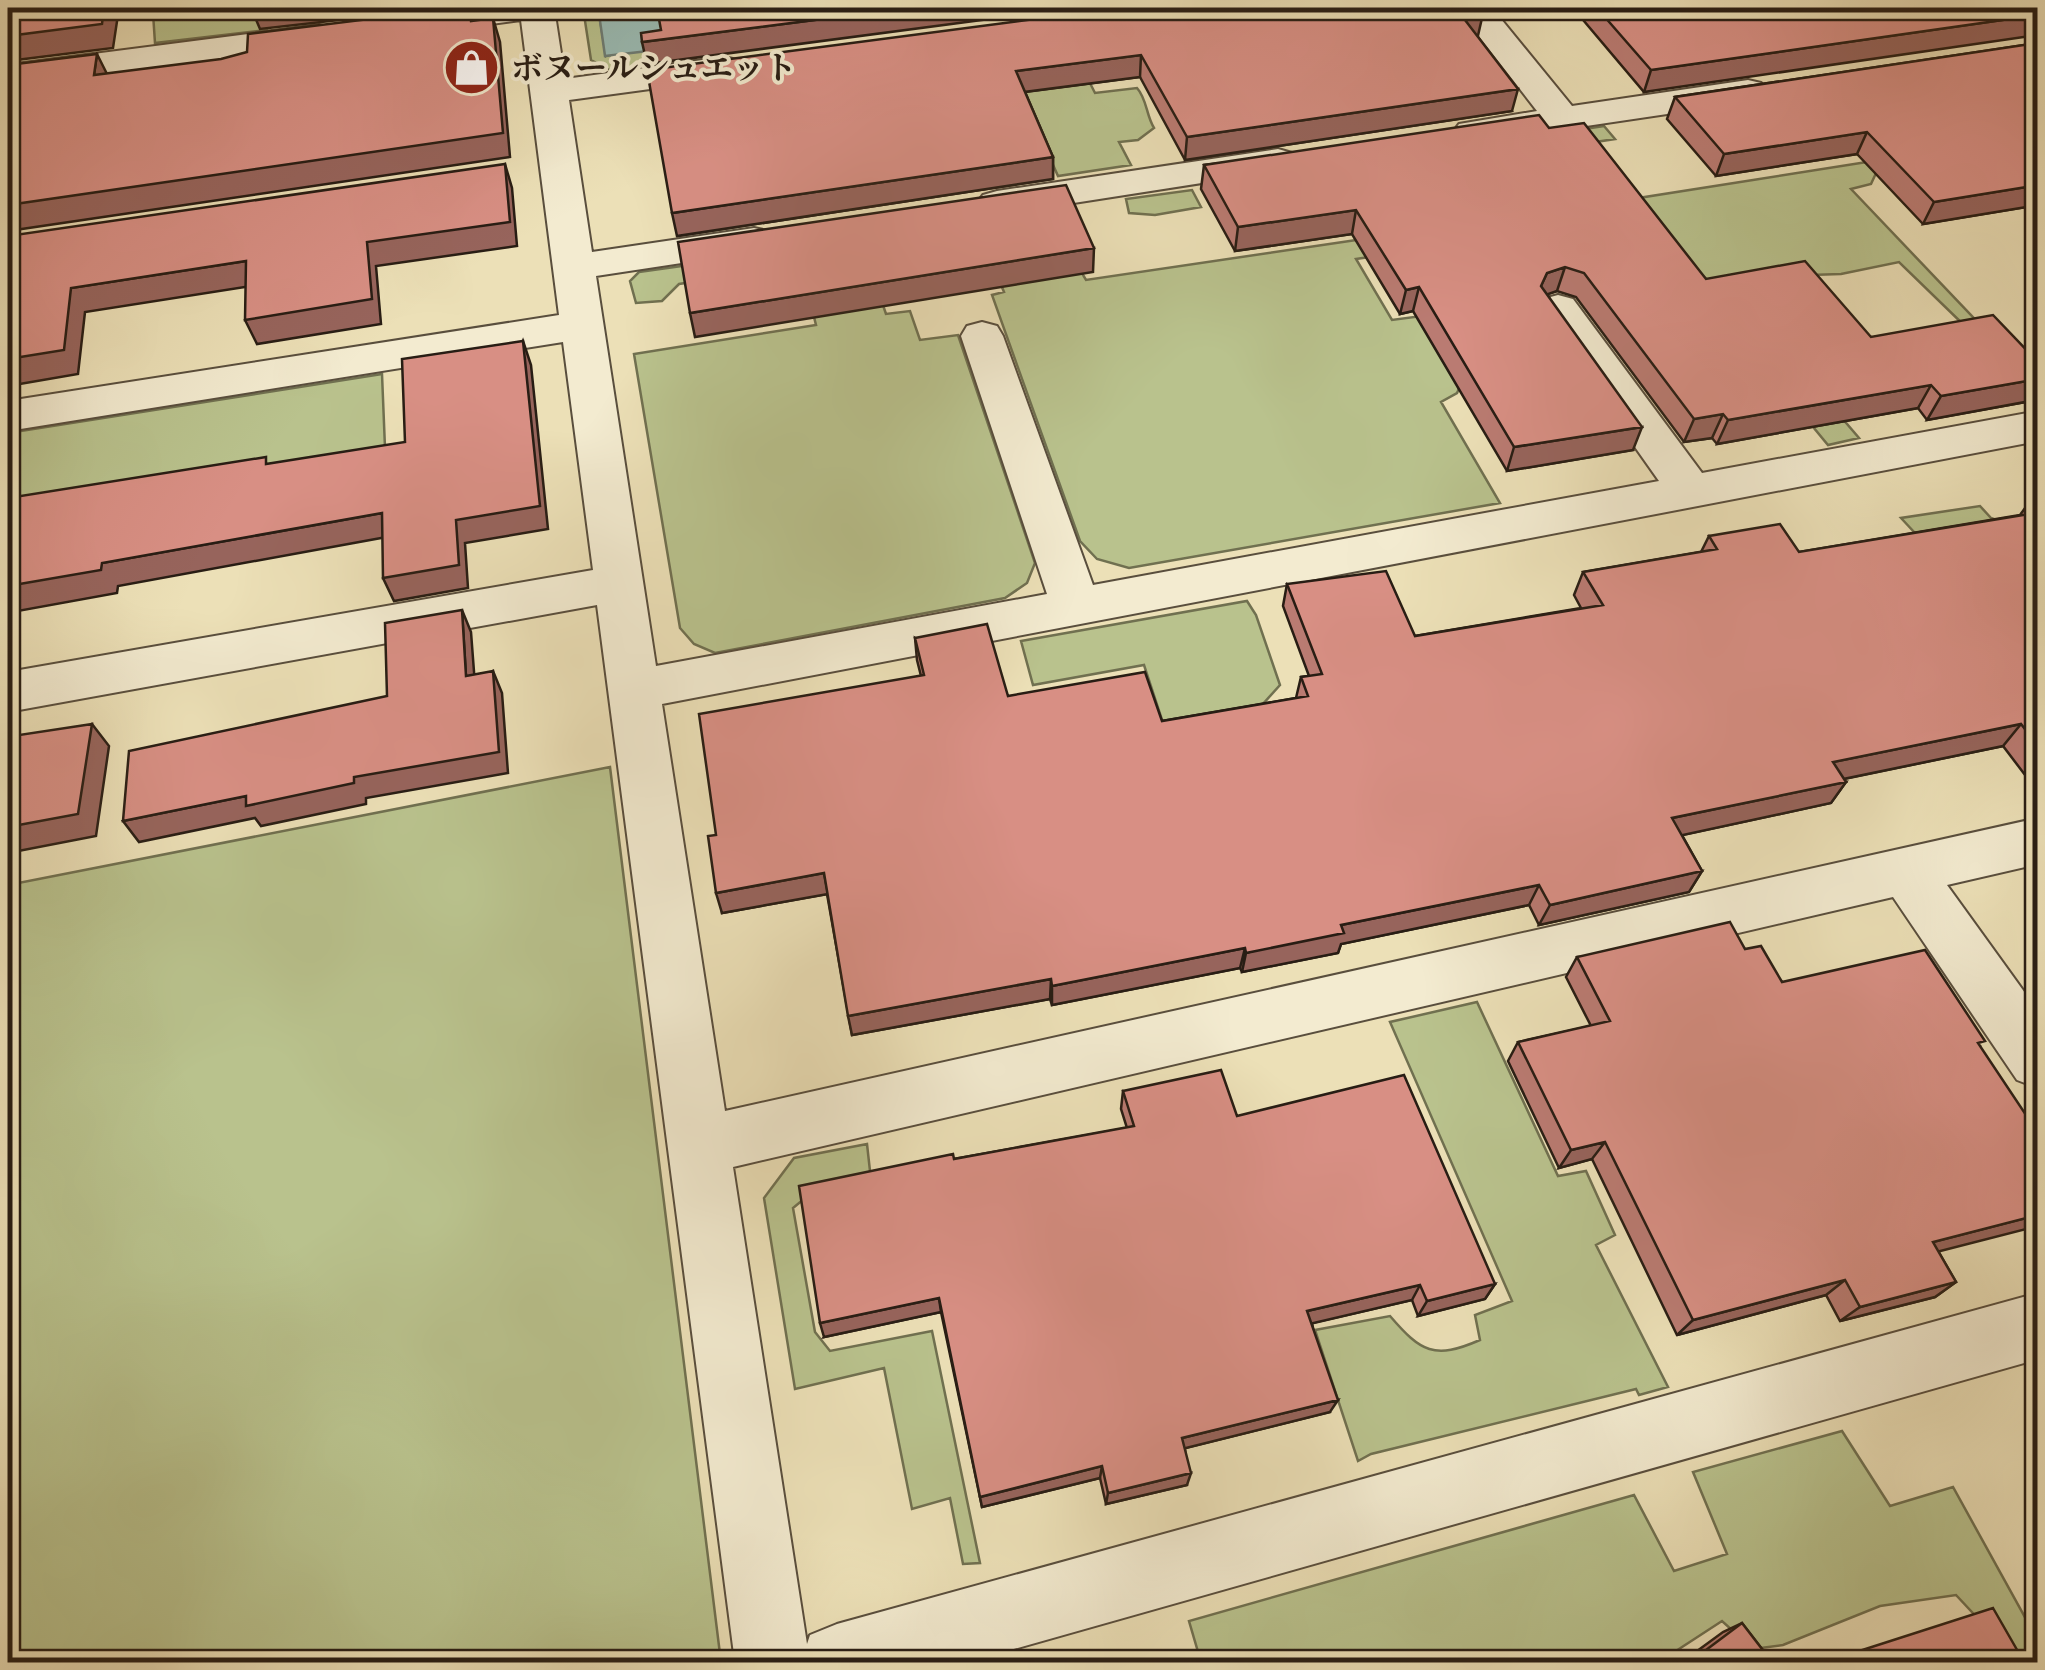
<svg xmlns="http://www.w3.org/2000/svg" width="2045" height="1670" font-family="Cardo,'Noto Serif JP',serif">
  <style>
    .green { fill: #b9c28d; stroke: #707050; stroke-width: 2.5 }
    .water { fill: #9abcb5; stroke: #6c7c75; stroke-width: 2.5 }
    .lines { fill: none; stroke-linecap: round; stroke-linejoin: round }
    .street-casing { stroke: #594e3d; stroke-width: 4 }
    .street { fill: #f3ebd0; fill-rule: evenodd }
    .wall { fill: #ba7b72; stroke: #281d14; stroke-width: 2.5 }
    .shaded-wall { fill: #97645c; stroke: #281d14; stroke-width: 2.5 }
    .building { fill: #d88f84; stroke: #281d14; stroke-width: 2.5 }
    .labels { text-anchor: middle; stroke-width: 8; stroke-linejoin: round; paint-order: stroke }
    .far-poi-label { font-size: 32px; font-weight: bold; fill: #281d14; stroke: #f3ebd0; text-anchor: start }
  </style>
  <rect width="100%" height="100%" fill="#ece0b7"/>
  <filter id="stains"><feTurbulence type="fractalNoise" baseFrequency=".002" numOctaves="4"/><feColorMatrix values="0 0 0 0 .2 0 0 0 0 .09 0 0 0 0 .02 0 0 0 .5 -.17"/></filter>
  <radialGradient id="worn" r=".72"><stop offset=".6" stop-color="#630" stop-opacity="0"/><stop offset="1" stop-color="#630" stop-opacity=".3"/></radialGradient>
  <path class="green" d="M29,8H268L267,30L155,43L153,13L8,21Z
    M583,8H651L599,14L606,56L684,8L696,59L610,70L591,60Z
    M1066,36L1095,93L1137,88C1147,99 1146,115 1154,128L1138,140L1119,142L1131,165L1058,176L1005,57Z
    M1604,126L1615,139L1502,156L1488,149L1404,165L1446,225L1584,204L1590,209L1495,227L1497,238L1356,259L1392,320L1520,303L1555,351L1466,373L1457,393L1441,402L1500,503L1129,568L1097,559L1080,541L992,295L1004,292L984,245L970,238L886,248C863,264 879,292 886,314L910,311L920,340L958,335L1035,563L1027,583L1005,598L715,653L694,644L680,628L634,354L816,325L804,277L786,268L679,284L662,301L636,303L630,281L639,272L797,250L800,263L833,260L828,245L987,221L1007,236L1073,258L1086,280L1424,230L1387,172L1350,178L1341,166Z
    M1943,150L1877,171L1871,184L1851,189L1987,332L1969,330L1899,262L1841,274L1722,278L1859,438L1828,445L1626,200Z
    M1192,190L1201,207L1155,215L1129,213L1126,199Z
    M382,374L385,448L8,510V433Z
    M1980,506L1991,518L2010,525L1929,548L1901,518Z
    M1247,601L1256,615L1280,685L1261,706L1163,723L1144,665L1033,685L1021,641Z
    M610,767L721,1662H8V885Z
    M1477,1002L1558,1176L1586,1171L1615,1235L1596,1245L1668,1387L1639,1395L1636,1389L1371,1454L1358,1461L1315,1330L1390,1316C1421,1352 1434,1360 1480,1340L1475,1315L1512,1301L1390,1022Z
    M867,1144L871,1180L810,1194L793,1208L815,1332L830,1351L932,1331L980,1563L963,1564L950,1498L912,1509L884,1368L795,1389L764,1198L794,1158Z
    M1842,1431L1890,1506L1953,1487L2037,1639L2038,1662H2003L1983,1624L1956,1595L1880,1606L1783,1645L1753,1649L1722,1621L1659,1662H1201L1189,1621L1634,1495L1674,1571L1727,1554L1693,1472Z"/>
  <path class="water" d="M666,8L674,48L605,56L599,14Z"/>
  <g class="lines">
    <defs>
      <path id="street" d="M455,8H554L565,79L724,57L737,60L742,68L737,76L724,79L569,100L592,252L754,228L768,231L774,240L768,249L754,252L596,276L656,666L1047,594L961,336L967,326L982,322L997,326L1003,336L1093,585L1659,481L1537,308L1543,299L1558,295L1573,299L1702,473L2038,411V441L662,704L725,1111L2038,818V864L1947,885L2038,1011V1088L2017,1080L1893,897L733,1167L807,1644L810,1635L837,1624L2038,1293V1359L968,1662H735L597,605L8,712V672L593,570L563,342L8,431V401L559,315L521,20L400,36L388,32L382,25L388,18Z
        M1457,8H1492L1572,106L1748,80L1761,83L1766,91L1761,99L1748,102L1472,143L1459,140L1453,132L1459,124L1537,111Z
        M319,25L332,28L337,36L332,44L8,87V65Z
        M1278,149L1292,153L1297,161L1292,169L997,215L983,211L977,203L983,195L997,191Z"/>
    </defs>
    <use href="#street" class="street-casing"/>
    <use href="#street" class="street"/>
  </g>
  <path class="wall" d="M1118,8L1478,37L1512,111L1185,160L1140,77L1025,92L1053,157V179L677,236Z
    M1573,8H2038L1644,92Z
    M2038,43V205L1923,224L1857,154L1716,176L1667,119L1675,97Z
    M1549,128L1706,279L1871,337L2038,362V397L2036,400L1927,420L1918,408L1717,444L1712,438L1684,442L1576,297L1557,291L1547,294L1633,450L1507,471L1413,311L1400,314L1352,234L1235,251L1201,189L1204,165Z
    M2038,502V792L2003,746L1844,779L1846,782L1831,803L1682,835L1702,871L1689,892L1539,925L1529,905L1341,944L1338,953L1242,972L1240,968L1052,1005L1050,999L852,1035L827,894L722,913L716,835L921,676L917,660L915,638L1008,696L1162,721L1296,698L1301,677L1309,676L1283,606L1287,584L1415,636L1581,608L1574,595L1583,572L1701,552L1709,536L1799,552L2020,515L2028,504Z
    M1745,949L1782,982L1980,1046L1938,1251L1956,1282L1935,1297L1840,1321L1826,1295L1677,1335L1592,1159L1559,1168L1508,1061L1518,1042L1591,1026L1566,977L1577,957Z
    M1123,1091L1237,1116L1495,1284L1485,1299L1418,1316L1412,1300L1312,1323L1330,1412L1185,1448L1187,1485L1106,1504L1100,1478L982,1507L941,1312L824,1337L954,1159L1127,1128L1121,1109Z
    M1742,1623L1772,1662H1682L1723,1632Z"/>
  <path class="shaded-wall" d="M104,8H119L113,48L8,61V36Z
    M277,8H445L260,29L252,10Z
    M908,8H1073L647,64L642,42Z
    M2038,15V35L1644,92L1651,70Z
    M493,18L500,42L510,157L8,231V205Z
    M1482,18L1477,40L1465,20Z
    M97,54L109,78L94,75Z
    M1141,55L1140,77L1016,93V71Z
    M1518,89L1512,111L1185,160L1187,137Z
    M1867,132L1857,154L1716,176L1724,154Z
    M1053,157V179L677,236L672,213Z
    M505,164L512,188L517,246L376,266L381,324L257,344L245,320L367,242Z
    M2038,185V205L1923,224L1934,202Z
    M1356,210L1352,234L1235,251L1238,227Z
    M1094,248L1093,272L695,337L690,313Z
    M246,261L257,285L85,312L78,374L8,386V359L71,288Z
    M1565,267L1557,291L1540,297L1541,286L1547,273Z
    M1419,287L1413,311L1400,314L1406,290Z
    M523,341L531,365L548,529L465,543L468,588L394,601L383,578L456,520Z
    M2038,379V397L2036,400L1927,420L1941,396Z
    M1931,385L1918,408L1717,444L1728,420Z
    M1723,414L1712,438L1684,442L1694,419Z
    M1642,427L1633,450L1507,471L1514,447Z
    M382,513L392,536L118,586L117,593L18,611L11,602H8V585L102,563Z
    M462,610L471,632L476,698L466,676Z
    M493,671L502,693L508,773L366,798V804L261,826L255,818L139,842L123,821L246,796L354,777Z
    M92,724L109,746L96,836L8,853V827Z
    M2021,724L2003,746L1819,784L1833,762Z
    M1846,782L1831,803L1660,840L1672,818Z
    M1702,871L1689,892L1539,925L1550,905Z
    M824,873L828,894L722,913L716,893Z
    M1539,885L1529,905L1341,944L1338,953L1242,972L1246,953L1341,925Z
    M1245,948L1240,968L1052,1005V986Z
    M1051,979L1050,999L852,1035L848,1016Z
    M1605,1142L1592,1159L1559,1168L1571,1150Z
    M2038,1215V1226L1913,1258L1933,1242Z
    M1845,1280L1826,1295L1677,1335L1693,1320Z
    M1956,1282L1935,1297L1840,1321L1860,1307Z
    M1495,1284L1485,1299L1418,1316L1427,1301Z
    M1420,1285L1412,1300L1301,1326L1307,1311Z
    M939,1298L941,1312L824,1337L820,1323Z
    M1338,1400L1330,1412L1178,1450L1182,1438Z
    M1102,1466L1100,1478L982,1507L980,1497Z
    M1191,1473L1187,1485L1106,1504L1108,1493Z"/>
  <path class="building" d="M8,8H104L102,24L8,36Z
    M252,8H277L252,10Z
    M458,8H469L471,21L493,18L503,133L8,205V65L97,54L94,75L221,59L247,52L248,34Z
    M657,8H908L642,42L641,33L661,30Z
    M1118,8H1475L1482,18L1465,20L1518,89L1187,137L1141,55L1016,71L1053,157L672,213L647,70Z
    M1597,8H2038V15L1651,70Z
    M2038,43V185L1934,202L1867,132L1724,154L1675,97Z
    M1539,115L1549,128L1584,123L1706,279L1805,261L1871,337L1993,315L2038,362V379L1941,396L1931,385L1728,420L1723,414L1694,419L1584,273L1565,267L1547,273L1541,286L1642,427L1514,447L1419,287L1406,290L1356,210L1238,227L1204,165Z
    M505,164L510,222L367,242L372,299L245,320L246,261L71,288L64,350L8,359V236Z
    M1066,185L1094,248L690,313L678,242Z
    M523,341L540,506L456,520L459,565L383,578L382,513L102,563L101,570L8,586V498L266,457V464L405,442L402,359Z
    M2038,502V746L2021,724L1833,762L1846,782L1672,818L1702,871L1550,905L1539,885L1341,925L1344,933L1246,953L1245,948L1052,986L1051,979L848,1016L824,873L716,893L708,836L716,835L699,714L924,675L915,638L987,624L1008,696L1145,672L1162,721L1308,696L1301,677L1322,674L1287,584L1386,571L1415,636L1603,605L1583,572L1717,549L1709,536L1780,524L1799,552L2035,513L2028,504Z
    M462,610L466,676L493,671L499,752L354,777V783L246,806V796L123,821L129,751L387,696L385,623Z
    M92,724L78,814L8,827V749L17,748L19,735Z
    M1730,922L1745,949L1761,946L1782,982L1925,950L1985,1041L1978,1043L2038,1133V1215L1933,1242L1956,1282L1860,1307L1845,1280L1693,1320L1605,1142L1571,1150L1518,1042L1610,1021L1577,957Z
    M1221,1070L1237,1116L1404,1075L1495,1284L1427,1301L1420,1285L1307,1311L1338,1400L1182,1438L1191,1473L1108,1493L1102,1466L980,1497L939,1298L820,1323L799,1186L953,1154L954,1159L1134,1126L1123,1091Z
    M1993,1608L2024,1662H1825Z
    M1742,1623L1772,1662H1690Z"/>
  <defs>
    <symbol id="shop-disc" viewBox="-11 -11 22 22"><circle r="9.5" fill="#8f2418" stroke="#f3ebd0"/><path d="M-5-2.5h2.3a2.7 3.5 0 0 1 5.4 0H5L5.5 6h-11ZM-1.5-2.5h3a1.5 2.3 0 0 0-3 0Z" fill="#fff"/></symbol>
  </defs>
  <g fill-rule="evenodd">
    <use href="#shop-disc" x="440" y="36" width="63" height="63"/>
  </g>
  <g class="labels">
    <g class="far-poi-label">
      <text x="511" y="79">ボヌールシュエット</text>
    </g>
  </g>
  <rect width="2045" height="1670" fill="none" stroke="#ece0b7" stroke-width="40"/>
  <rect x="10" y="10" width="2025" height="1650" fill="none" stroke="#281d14" stroke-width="5"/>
  <rect x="20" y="20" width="2005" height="1630" fill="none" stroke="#281d14" stroke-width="2.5"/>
  <rect width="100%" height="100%" filter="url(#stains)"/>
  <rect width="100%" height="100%" fill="url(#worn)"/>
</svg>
